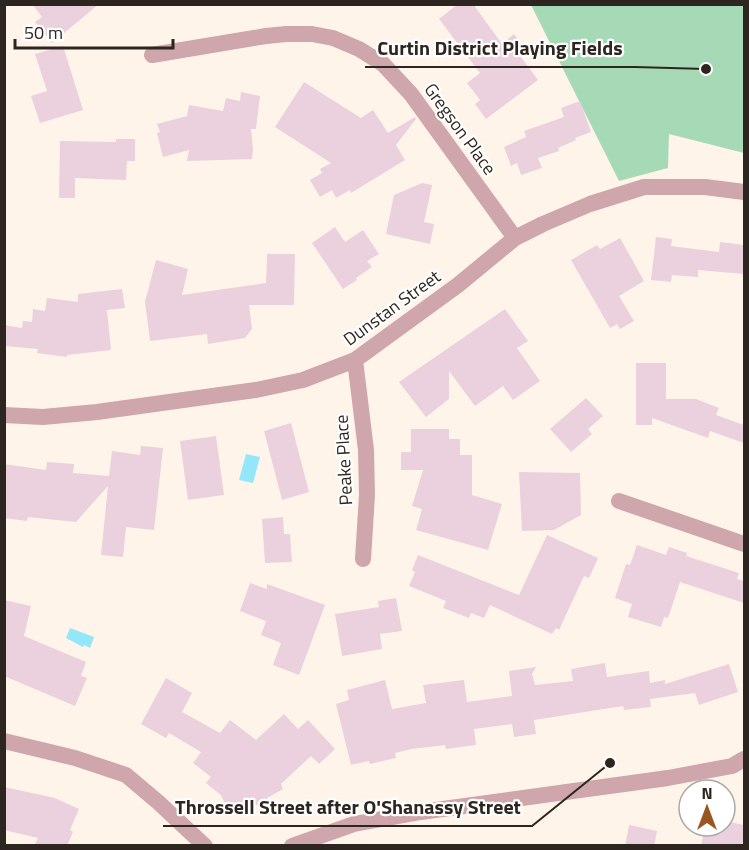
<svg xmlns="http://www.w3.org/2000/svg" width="749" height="850" font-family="'Titillium Web',sans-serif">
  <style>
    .green { fill: #a6dab6 }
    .water { fill: #94e7fa }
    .building { fill: #ead1dd }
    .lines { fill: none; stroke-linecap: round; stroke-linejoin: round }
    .street { stroke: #cea6ab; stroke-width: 16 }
    .labels { text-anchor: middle; stroke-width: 4.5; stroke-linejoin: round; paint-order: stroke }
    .street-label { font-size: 18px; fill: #2d2620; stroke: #fff }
    .leader { fill: none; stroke: #2d2620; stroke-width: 2 }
    .callout-dot { fill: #2d2620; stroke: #fff; stroke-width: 2 }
    .callout-label { font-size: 20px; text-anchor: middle; font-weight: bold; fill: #2d2620; stroke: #fff; stroke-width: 4.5; stroke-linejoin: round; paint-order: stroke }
  </style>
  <rect width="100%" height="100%" fill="#fff4e9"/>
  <path class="green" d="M531,5H744V153L669,134L668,168L619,181Z"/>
  <path class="water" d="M246,454L260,457L253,483L239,480Z
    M70,628L94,637L90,648L84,645L83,647L66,638Z"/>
  <path class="building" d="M32,4H99L52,43L35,22L42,17Z
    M458,4H473L502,44L514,34L528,53L521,57L538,80L486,119L475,104L480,100L467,83L480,73L439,19Z
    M63,46L83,110L40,123L31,96L47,91L35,54Z
    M304,82L361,118L373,110L388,133L415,117L416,119L396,145L405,160L351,193L350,190L336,198L332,190L320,197L310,180L322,173L320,169L331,163L275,127Z
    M241,92L260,96L256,129H251L253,149L252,159L187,161L189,150L163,157L157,133L160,132L157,124L187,116L189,105L223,111L226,98L240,101Z
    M580,101L591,132L575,138L576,140L558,148L559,151L538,158L542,168L521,175L517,163L511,166L504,147L526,137L524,131L564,117L561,108Z
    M116,139H135V161H127L126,180L75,178V198H59L60,141L116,142Z
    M422,183L432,185L424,222L434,224L430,244L386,234L394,195Z
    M335,227L345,242L363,230L379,254L367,261L372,267L356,278L357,280L343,289L312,243Z
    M656,237L672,239L671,246L719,252L720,242L744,245V274L698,270V277L672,275L671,282L651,280Z
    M620,238L644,281L619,296L634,321L620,329L617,324L610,328L571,260L597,245L600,249Z
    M267,254H295L294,305H249L252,329L245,338L208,344L207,334L150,341L145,302L156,260L188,269L182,295L266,283Z
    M122,289L125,308L107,310L111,350L67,355V357L37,353L38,349L4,346V325L22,328L23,321L32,322L33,309L45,311L47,298L78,302V294Z
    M505,309L528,341L517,348L540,381L513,400L503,386L475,406L449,371V399L426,417L399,382Z
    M636,363H666V399H696L719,408L716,415L744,425V443L710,431L708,438L652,418V425H636Z
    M586,398L603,416L588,429L592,434L571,452L550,429Z
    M291,423L309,492L282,500L264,431Z
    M411,429H449V439H460V455H472V495L502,504L488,550L416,530L422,509L412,506L423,470H401V452H411Z
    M216,436L224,495L188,500L180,441Z
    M141,446L163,448L154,530L126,527L123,557L101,555L108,486L76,522L28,517L27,521L4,518V464L46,470L47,462L74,464L73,473L109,476L112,451L140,455Z
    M519,472L580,473L581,515L554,530L522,531Z
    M283,517L284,534H290L292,562L265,563L262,519Z
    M547,535L598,558L589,578L584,576L559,630L556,628L552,634L490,605L484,618L471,613L469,618L443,608L446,601L409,586L415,572L412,570L418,555L519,595Z
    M637,545L666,555L669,547L687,553L686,556L739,573L737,579L744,581V603L680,582L668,618L664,617L661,627L628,617L632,604L615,598L626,564L630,565Z
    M250,583L267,589V584L325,605L299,675L273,665L281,643L261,635L266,621L240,611Z
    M396,598L402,631L380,634L382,649L342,656L335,614L379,607L378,601Z
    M4,600L31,606L24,636L86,662L81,676L87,678L75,706L4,676Z
    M605,663L607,677L649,671L650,683L665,680V684L729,664L738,692L699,705L695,693L650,699L651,707L624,710L623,706L534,720L536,734L514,737L512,724L474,729L476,745L446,749L445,745L412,749L395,753L396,758L370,764L369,761L351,765L336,704L349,700L347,690L385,680L392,709L426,703L423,685L464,680L467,702L512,696L509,671L536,667L532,674L535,685L573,681L571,669Z
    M166,678L192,693L182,712L220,733L230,720L256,740L284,714L298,729L308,720L335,749L319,764L311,756L281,784L283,789L267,798L268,800L237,815L231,803L226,806L221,795L206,783L211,777L193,763L201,752L169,733L166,738L141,724Z
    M4,787L55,798L79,809L70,830L73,832L67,846H34L38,838L4,830Z
    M725,821L744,825V846H701L705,826H725Z
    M629,825L657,831L654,846H625Z"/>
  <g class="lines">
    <path class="street" d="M152,55L266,36L286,34H312L333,38L359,49L383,64L411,94L515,238
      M355,360L366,450L367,495L363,559
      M4,415L43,417L97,412L256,390L303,380L355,360L458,285L515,238L543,224L590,204L644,187H705L744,192
      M619,501L744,544
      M4,741L75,758L126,775L158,802L205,846
      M292,846L354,824L421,812L668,778L732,766L744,759"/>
  </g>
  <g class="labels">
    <g class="street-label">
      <text transform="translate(460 129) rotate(54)" y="6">Gregson Place</text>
      <text transform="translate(392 308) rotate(-36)" y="6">Dunstan Street</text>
      <text transform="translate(344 460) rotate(-93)" y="6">Peake Place</text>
    </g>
  </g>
  <path class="leader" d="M706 69L635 67H365M610 763L532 826H163"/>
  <g class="callout-dot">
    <circle cx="706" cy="69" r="6"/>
    <circle cx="610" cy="763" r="6"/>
  </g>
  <g class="callout-label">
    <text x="500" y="55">Curtin District Playing Fields</text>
    <text x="348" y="814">Throssell Street after O'Shanassy Street</text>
  </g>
  <rect width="749" height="850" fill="none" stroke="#2d2620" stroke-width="12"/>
  <g transform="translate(707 808)"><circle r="28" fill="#ffffff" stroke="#aba8a6" stroke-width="1.5"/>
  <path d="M0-4.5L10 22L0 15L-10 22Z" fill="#985622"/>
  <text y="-9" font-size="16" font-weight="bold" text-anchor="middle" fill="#2d2620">N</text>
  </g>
  <path d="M15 39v9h158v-9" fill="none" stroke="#2d2620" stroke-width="3"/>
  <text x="24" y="39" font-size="18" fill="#2d2620" stroke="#ffffff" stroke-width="4.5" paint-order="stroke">50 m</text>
</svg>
